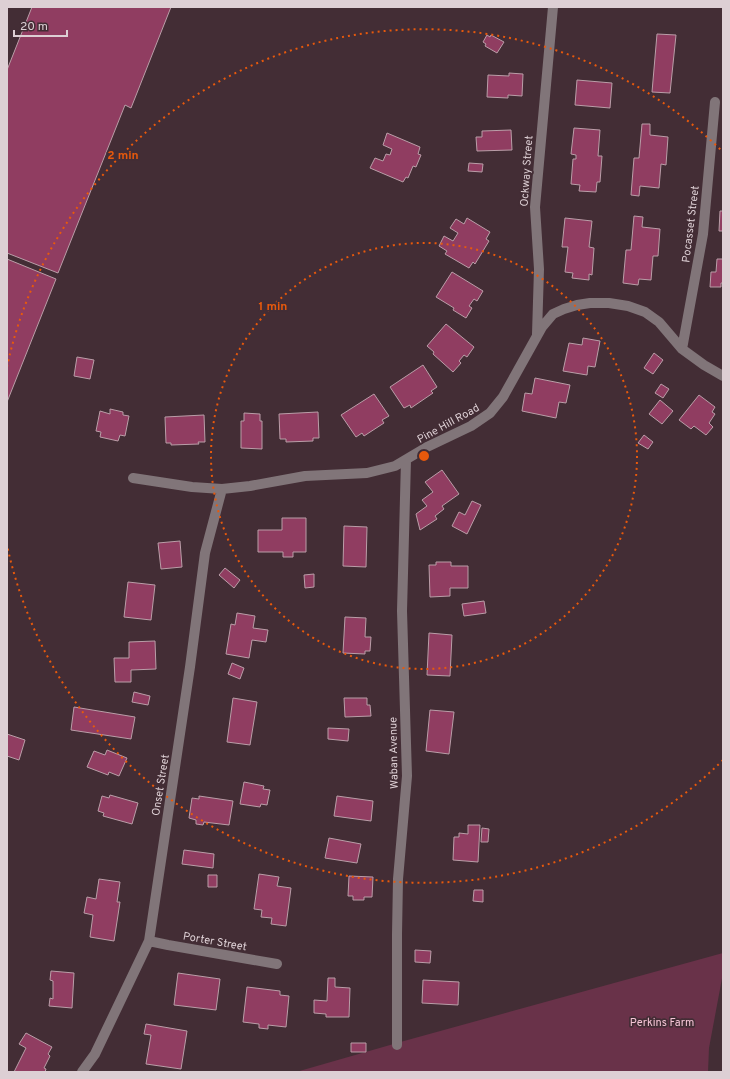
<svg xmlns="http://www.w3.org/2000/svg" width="730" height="1079" font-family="Overpass,sans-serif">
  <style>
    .green { fill: #693249 }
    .building { fill: #903d61; stroke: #ba9ea8 }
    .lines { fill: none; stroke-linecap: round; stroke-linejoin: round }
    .minor { stroke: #817579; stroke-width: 10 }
    .ring { fill: none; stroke: #e8590c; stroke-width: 2; stroke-dasharray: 2 4 }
    .labels { text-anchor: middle; stroke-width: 3.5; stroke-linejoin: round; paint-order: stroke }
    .street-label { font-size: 11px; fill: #ddcfd4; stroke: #432d35 }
    .park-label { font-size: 11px; fill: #f6c5d6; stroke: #432d35 }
    .centre { fill: #e8590c; stroke: #432d35; stroke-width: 2 }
    .ring-label { font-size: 12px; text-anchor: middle; font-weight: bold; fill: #e8590c; stroke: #432d35; stroke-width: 3.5; stroke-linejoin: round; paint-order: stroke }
  </style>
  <rect width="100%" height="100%" fill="#432d35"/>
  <path class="green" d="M723,953V973L709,1048L708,1072H296L404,1041Z"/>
  <path class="building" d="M32,7H171L131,108L125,105L58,273L7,253V70Z
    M657,34L676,35L670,93L652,92Z
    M487,35L490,37L491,35L504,42L497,53L485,46L486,44L483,42Z
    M509,73L523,74L522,96L508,95V98L487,97L488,75L509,76Z
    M577,80L612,83L610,108L575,105Z
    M642,124H650V135L668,137L666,165L661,164L659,188L640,186L639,196L631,195L634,158H639Z
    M574,128L600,130L598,156H602L600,182H597L596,192L579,191L580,185L571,184L573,159H576V155L571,154Z
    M511,130L512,150L477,151L476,137H482V131Z
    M387,133L420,147L418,154L421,155L416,167L413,166L408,178L406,177L403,182L370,168L375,158L383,161L386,154L390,155L392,149L383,145Z
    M469,163L483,164L482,172L468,171Z
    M720,211H723V231H719Z
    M634,216L643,217L642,227L660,229L658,256H653L651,280L639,279L638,285L623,283L626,250H631Z
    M467,218L490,232L486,239L489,241L475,264L473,262L469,268L445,254L447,251L439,246L444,236L453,241L458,233L450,228L456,219L464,224Z
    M565,218L592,221L589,247L594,248L592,275L589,274V280L572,278L573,273L565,272L568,247H562Z
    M7,259L56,279L7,402Z
    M717,259H723V283H721V287H710L711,272H716Z
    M452,272L483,291L477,301L474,299L469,306L472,308L466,318L453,310L454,308L436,297Z
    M446,324L474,347L467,357L464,355L459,361L461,363L453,372L433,354L434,352L427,346Z
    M583,338L600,341L595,367L588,366L587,375L563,371L569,343L582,345Z
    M654,353L663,360L653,374L644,368Z
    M77,357L94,360L90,379L74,376Z
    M423,365L437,387L431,391L433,393L411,408L410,405L404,408L390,387Z
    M535,378L570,385L566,403L559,402L556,418L522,411L525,393L532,394Z
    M661,384L669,389L663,398L655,393Z
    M374,394L389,416L382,420L384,423L364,436L362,433L356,437L341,415Z
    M699,395L715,407L712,412L715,414L709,423L713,427L706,435L694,426L691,429L679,420Z
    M660,400L673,411L662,424L649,414Z
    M110,409L123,412V415L129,416L125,436L120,435L118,441L100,437L101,432L96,431L100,411L110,414Z
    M318,412L319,438H313V441L286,442V439H280L279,414Z
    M244,413L260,414V421H262V449L241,448V421H244Z
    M204,415L205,442H198L199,444L171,445V443H166L165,417Z
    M644,435L653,442L648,449L638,443Z
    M442,470L459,494L442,506L444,509L435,516L437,519L420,530L416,514L427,506L422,500L433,492L425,482Z
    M472,501L481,505L467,534L452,526L459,512L465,515Z
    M282,518H306V552H293V557H283V552H258V530H282Z
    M344,526L367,527L366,567L343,566Z
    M180,541L182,567L161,569L158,543Z
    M436,562H451V566H468V588H450V596L430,597L429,565H436Z
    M225,568L240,580L234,588L219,575Z
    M314,574V587L305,588L304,575Z
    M128,582L155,585L151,620L124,617Z
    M484,601L486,613L464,616L462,604Z
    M237,613L255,616L253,628L268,630L266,642L252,640L249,658L226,654L231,624L235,625Z
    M345,617L366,618L365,637H371L370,651H365V654L343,653Z
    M429,633L452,635L450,676L427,675Z
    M155,641L156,669L131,670V682H115L114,658H129V642Z
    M232,663L244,668L240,679L228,674Z
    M134,692L150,696L148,705L132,702Z
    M233,698L257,702L250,745L227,742Z
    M344,698H367V705H370L371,716L345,717Z
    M74,707L135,717L131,739L71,730Z
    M430,710L454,712L449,754L426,751Z
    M328,728L349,729L348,741L328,739Z
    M7,734L25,740L19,760L7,756Z
    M107,750L127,758L119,776L109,772L108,775L87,767L94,751L105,755Z
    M244,782L264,786L263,789L270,790L267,805L261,804L260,807L240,804Z
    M110,795L138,803L132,824L103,816L104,813L98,811L102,796L109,798Z
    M199,796L233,801L229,825L204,822L203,825L196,824V820L189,818L192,798L199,799Z
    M337,796L373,801L371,821L334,816Z
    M468,825H480L478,862L453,860L454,837H459V833L468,834Z
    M482,828L489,829L488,842H481Z
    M329,838L361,844L357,863L325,858Z
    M184,850L214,854L213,868L182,864Z
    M259,874L279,877L277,886L291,888L286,926L271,924L272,918L261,917L262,910L254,909Z
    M208,875H217V887H208Z
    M349,876L373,877L372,897H364V900H353V896H348Z
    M99,879L120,882L117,902H120L114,941L90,937L93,915L84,913L87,897L96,899Z
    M474,890H483V902L473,901Z
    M415,950L431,951L430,963L415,962Z
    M51,971L74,973L72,1008L49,1006L50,998L53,999V981L50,980Z
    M178,973L220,979L216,1010L174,1005Z
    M328,978H335V987L350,988L349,1017H326V1014L314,1013V1000L327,1001Z
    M423,980L459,982L458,1005L422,1003Z
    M247,987L280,991V995L289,996L286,1027L268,1025V1029L259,1028V1024L243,1022Z
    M146,1024L187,1031L181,1069L146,1064L151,1035L144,1034Z
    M26,1033L52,1047L48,1054L50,1056L44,1068L46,1069L45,1072H14L26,1048L19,1044Z
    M351,1043H366V1052H351Z"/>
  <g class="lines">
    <path class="minor" d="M537,334L539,269L535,207L553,7
      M682,349L703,234L715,102
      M133,478L192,487L222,489L250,486L305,476L367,473L395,466L427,447L471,426L490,413L503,397L542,327L553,314L564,309L577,305L590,303H609L628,306L645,312L659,322L682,349L704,365L723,376
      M149,941L168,945L277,964
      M397,1045V934L398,879L407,776L402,611L406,460
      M82,1072L95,1054L149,941L190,667L205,553L222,489"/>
  </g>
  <g class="ring">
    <circle cx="424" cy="456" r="213"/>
    <path d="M723 760A426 426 0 0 1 7 545M7 367A426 426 0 0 1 723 152"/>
  </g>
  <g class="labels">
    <g class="street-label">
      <text transform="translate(526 171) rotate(-86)" y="4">Ockway Street</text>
      <text transform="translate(690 224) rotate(-83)" y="4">Pocasset Street</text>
      <text transform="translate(448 423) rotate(-29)" y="4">Pine Hill Road</text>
      <text transform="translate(393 753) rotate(-91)" y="4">Waban Avenue</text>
      <text transform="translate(160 785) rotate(-81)" y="4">Onset Street</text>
      <text transform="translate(215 941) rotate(10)" y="4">Porter Street</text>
    </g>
    <g class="park-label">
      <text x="662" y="1026">Perkins Farm</text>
    </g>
  </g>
  <circle cx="424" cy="456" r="6" class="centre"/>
  <g class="ring-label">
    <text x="123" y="159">2 min</text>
    <text x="273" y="310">1 min</text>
  </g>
  <rect width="730" height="1079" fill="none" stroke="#ddcfd4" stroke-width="16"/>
  <path d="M14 30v6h53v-6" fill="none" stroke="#ddcfd4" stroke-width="2"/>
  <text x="20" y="30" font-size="12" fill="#ddcfd4" stroke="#432d35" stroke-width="3" paint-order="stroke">20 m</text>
</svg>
